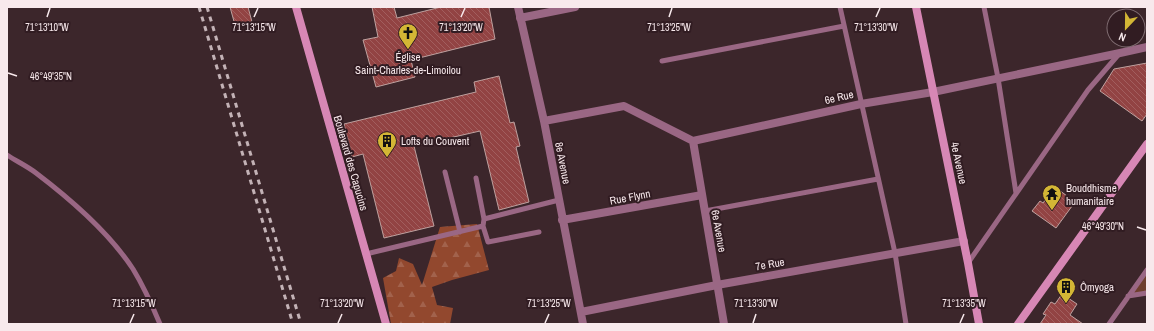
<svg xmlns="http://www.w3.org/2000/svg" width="1154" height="331" font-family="'Archivo Narrow',sans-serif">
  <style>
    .forest { fill: url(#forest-firs) }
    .park { fill: url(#park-crowns) }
    .building { fill: url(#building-back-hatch); stroke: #bea19f }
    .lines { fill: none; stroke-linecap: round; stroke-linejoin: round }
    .lane { stroke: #9a6784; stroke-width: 5 }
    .street { stroke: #9a6784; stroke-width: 8 }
    .secondary { stroke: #d787b5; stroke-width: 8 }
    .rail { stroke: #c3b2b6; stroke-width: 3; stroke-dasharray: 5 5; stroke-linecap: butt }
    .ticks { fill: none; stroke: #f8e9ec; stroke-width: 1.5 }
    .labels { text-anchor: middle; stroke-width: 4; stroke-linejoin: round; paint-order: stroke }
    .poi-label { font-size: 11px; fill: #f8e9ec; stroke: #311c22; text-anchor: start }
    .street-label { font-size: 11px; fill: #f8e9ec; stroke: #311c22 }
    .ticks-label { font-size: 10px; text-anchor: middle; fill: #f8e9ec; stroke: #311c22; stroke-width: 4; stroke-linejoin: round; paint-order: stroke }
  </style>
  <defs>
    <pattern id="forest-firs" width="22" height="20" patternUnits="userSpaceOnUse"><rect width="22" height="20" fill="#92482e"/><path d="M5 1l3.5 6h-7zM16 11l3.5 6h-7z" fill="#a2624c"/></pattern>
    <pattern id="park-crowns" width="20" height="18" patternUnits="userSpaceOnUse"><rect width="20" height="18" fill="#6f3f2e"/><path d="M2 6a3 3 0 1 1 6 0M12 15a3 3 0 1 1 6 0" fill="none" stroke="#845b4c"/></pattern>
    <pattern id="building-back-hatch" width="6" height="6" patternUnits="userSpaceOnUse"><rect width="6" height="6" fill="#924343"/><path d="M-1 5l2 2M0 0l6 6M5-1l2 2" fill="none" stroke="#a25e5e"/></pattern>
  </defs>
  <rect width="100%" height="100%" fill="#3c262b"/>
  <path class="forest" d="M477,224L489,270L452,280L432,287L437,305L453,308L450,324H391L383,278L396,271L399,258L413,264L422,285L440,227Z"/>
  <path class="park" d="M1147,270V293L1128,296Z"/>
  <path class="building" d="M230,7H248L252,22L235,25Z
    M372,7H394L397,18L441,7H489L495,39L411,60L415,77L376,87L363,40L378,37Z
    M1147,63V114L1142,121L1100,91L1114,69Z
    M499,76L510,123L514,122L520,146L516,147L529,202L499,210L480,131L414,146L434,226L384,238L363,154L352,157L344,124L476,92L474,82Z
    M1055,187L1075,202L1056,228L1032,211L1040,201L1043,203Z
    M1062,294L1077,304L1070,315L1083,324H1040L1046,315L1043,314L1051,302L1055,304Z"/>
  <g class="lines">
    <path class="lane" d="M840,7L895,253L906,324
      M984,7L998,78L1016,193
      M662,61L844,26
      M7,155C16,161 27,166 36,173C69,198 110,234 133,269C144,287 152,305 160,324
      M445,172L460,232
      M476,178L484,219
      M705,211L878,179
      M483,226L488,242L539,232
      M366,254L483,226L484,219L559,200
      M968,263L1088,90L1119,54
      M1128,296L1147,293
      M1109,324L1147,270"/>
    <path class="street" d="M518,7L544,121L583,324
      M520,18L575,7
      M544,121L624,106L693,141L861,104L933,92L1120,53L1147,47
      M693,141L724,324
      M562,220L702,195
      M581,312L717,285L964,241"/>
    <path class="secondary" d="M296,7L386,324
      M916,7L968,263L979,324
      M1018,324L1147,144"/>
    <path class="rail" d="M199,7L293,324
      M207,7L301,324"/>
  </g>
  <path class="ticks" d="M47,17L50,8M254,17L258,8M461,17L465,8M669,17L672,8M876,17L880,8M8,73L17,76M1137,227L1146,230M130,323L134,314M338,323L342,314M545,323L549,314M753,323L756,314M960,323L964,314"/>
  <defs>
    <symbol id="church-pin" viewBox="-11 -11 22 30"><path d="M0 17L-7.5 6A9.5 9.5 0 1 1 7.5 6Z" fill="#d3b635" stroke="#311c22"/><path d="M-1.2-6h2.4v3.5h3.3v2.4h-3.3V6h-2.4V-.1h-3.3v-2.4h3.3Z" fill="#111"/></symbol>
    <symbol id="building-pin" viewBox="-11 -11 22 30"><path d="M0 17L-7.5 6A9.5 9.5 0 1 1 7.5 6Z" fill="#d3b635" stroke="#311c22"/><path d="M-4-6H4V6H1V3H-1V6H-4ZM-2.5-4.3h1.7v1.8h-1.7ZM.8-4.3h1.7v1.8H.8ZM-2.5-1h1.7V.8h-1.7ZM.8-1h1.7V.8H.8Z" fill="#111"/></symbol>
    <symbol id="temple-pin" viewBox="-11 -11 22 30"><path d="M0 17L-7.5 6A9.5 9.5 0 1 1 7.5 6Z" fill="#d3b635" stroke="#311c22"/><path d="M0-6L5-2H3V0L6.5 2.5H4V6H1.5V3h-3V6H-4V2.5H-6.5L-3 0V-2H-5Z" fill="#111"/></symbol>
  </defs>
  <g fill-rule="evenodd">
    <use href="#church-pin" x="397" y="22" width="22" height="30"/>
    <use href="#building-pin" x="376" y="130" width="22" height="30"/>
    <use href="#temple-pin" x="1041" y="183" width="22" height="30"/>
    <use href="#building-pin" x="1055" y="276" width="22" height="30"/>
  </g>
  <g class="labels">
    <g class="poi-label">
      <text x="408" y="61" text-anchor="middle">Église<tspan x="408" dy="13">Saint-Charles-de-Limoilou</tspan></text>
      <text x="401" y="145">Lofts du Couvent</text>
      <text x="1066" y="192">Bouddhisme<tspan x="1066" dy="13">humanitaire</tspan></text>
      <text x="1080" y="291">Ômyoga</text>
    </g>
    <g class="street-label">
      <text transform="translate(839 97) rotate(-13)" y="4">6e Rue</text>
      <text transform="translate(351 163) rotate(74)" y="4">Boulevard des Capucins</text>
      <text transform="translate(563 163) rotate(79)" y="4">8e Avenue</text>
      <text transform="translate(959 163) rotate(78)" y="4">4e Avenue</text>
      <text transform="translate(630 197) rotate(-11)" y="4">Rue Flynn</text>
      <text transform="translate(719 231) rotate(80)" y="4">6e Avenue</text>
      <text transform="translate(770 264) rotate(-10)" y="4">7e Rue</text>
    </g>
  </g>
  <g class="ticks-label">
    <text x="47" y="31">71°13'10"W</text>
    <text x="461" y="31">71°13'20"W</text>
    <text x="669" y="31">71°13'25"W</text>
    <text x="876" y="31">71°13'30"W</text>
    <text x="254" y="31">71°13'15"W</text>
    <text x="51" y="80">46°49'35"N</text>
    <text x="1103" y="230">46°49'30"N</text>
    <text x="134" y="307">71°13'15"W</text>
    <text x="342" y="307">71°13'20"W</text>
    <text x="549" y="307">71°13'25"W</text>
    <text x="756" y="307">71°13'30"W</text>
    <text x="964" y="307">71°13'35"W</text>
  </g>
  <rect width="1154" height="331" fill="none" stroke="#f8e9ec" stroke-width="16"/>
  <g transform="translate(1126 28) rotate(202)"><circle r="19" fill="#311c22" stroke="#816e73"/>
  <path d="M0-3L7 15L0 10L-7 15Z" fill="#d3b635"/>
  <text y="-6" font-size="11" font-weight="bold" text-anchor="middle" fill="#f8e9ec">N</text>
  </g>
</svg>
